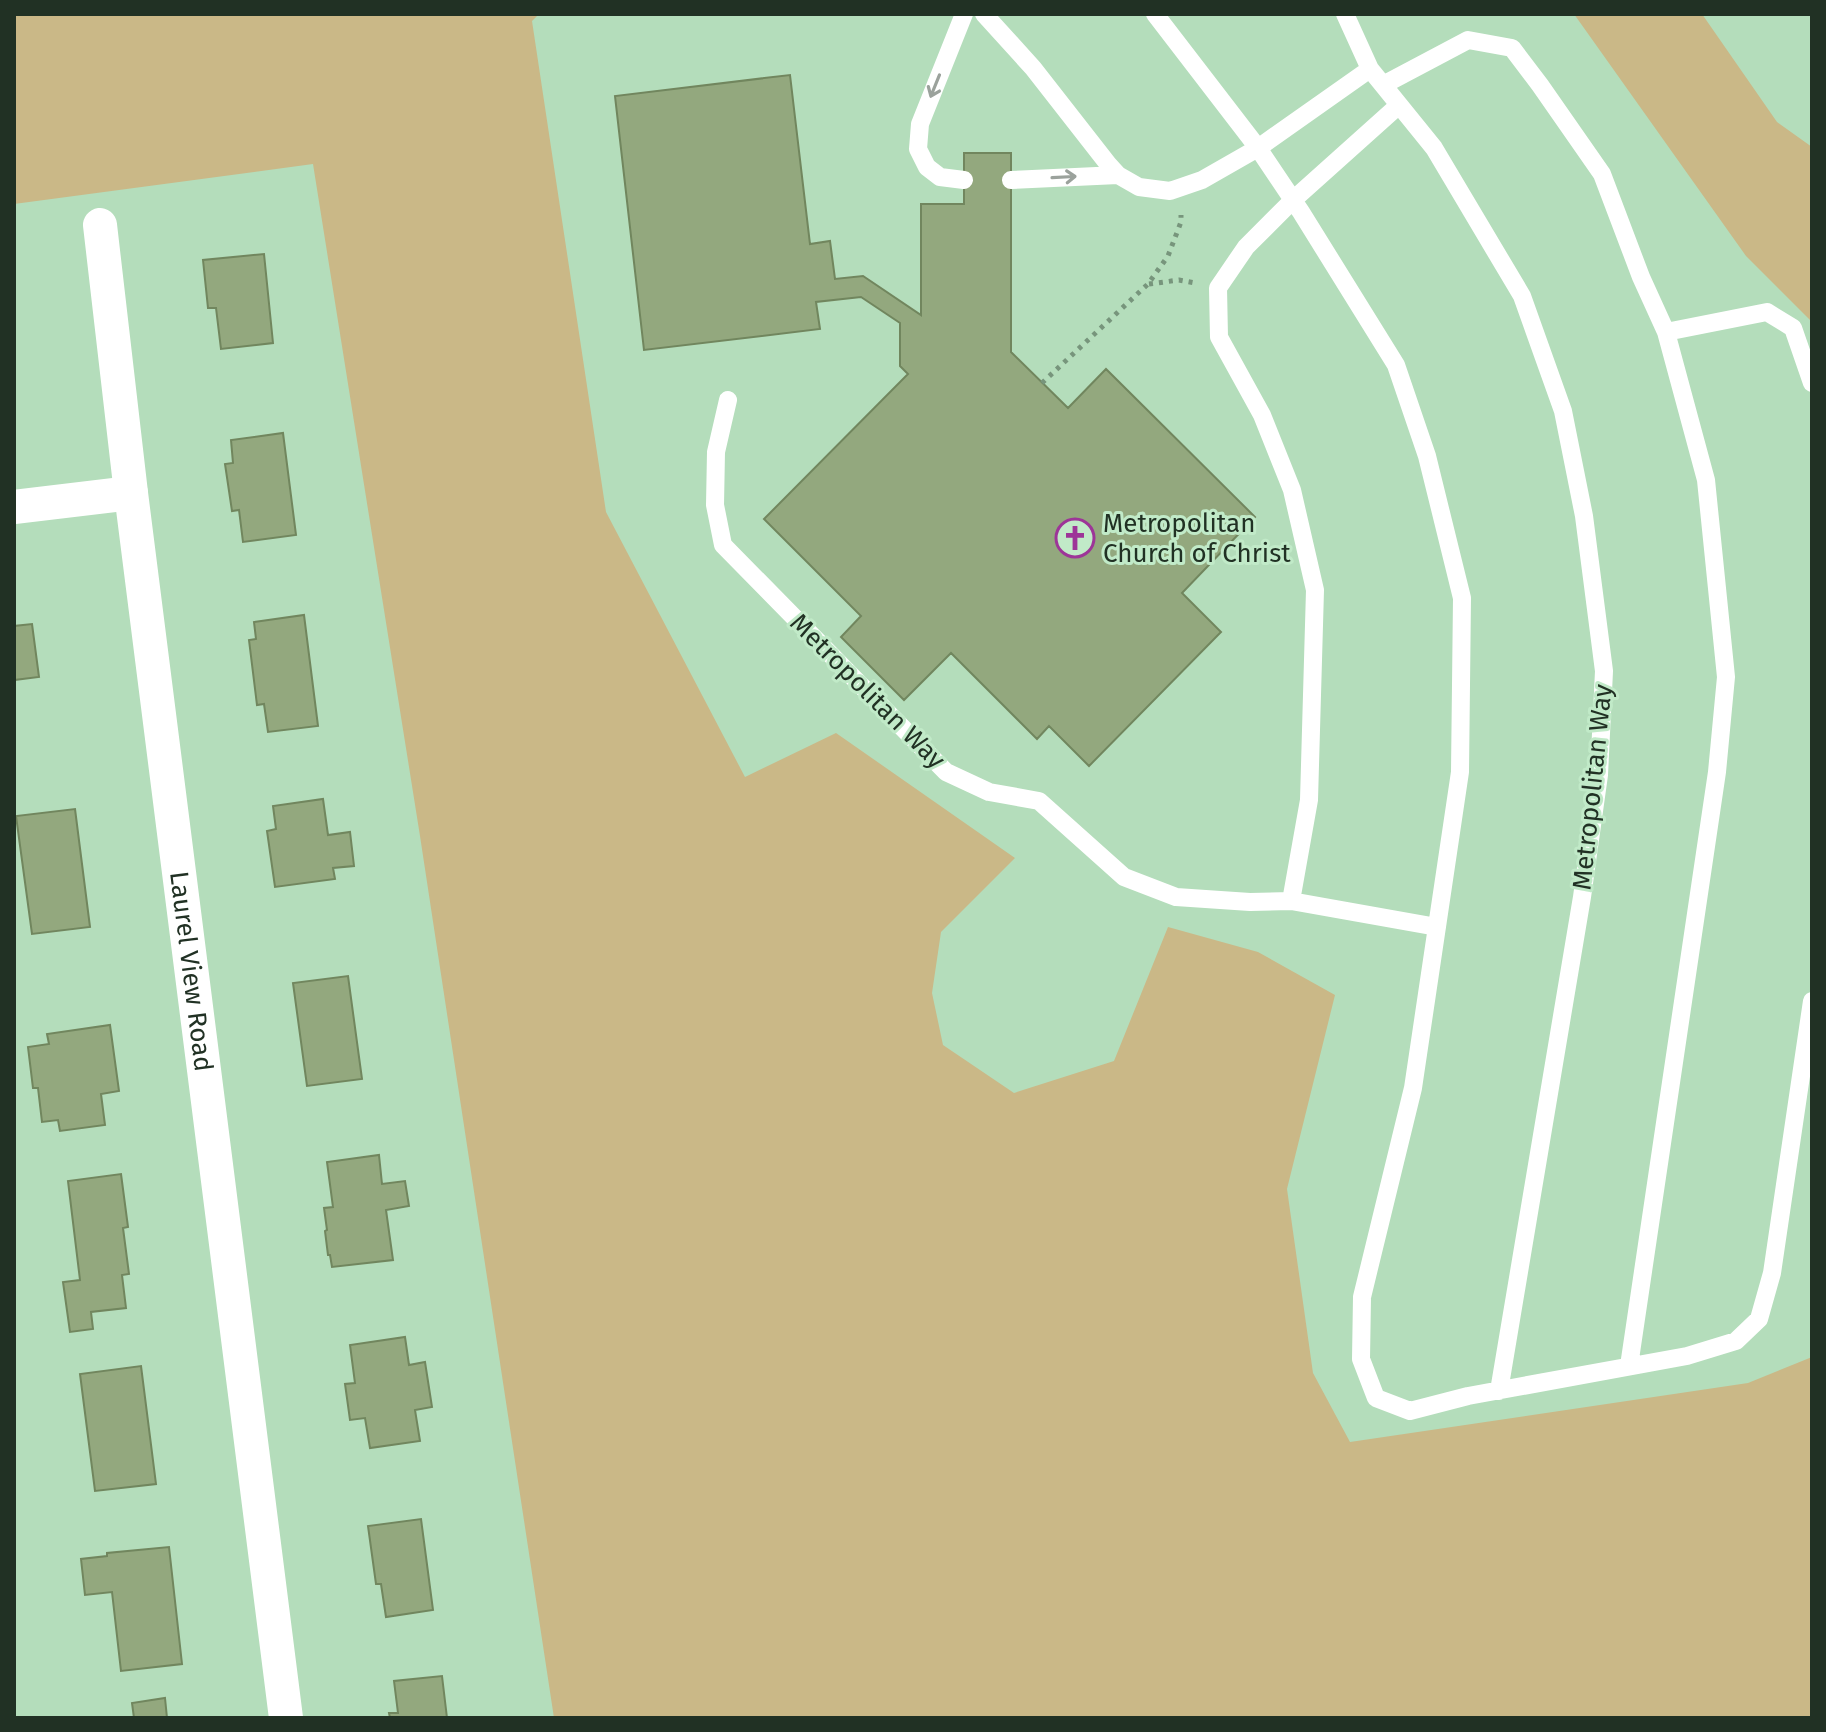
<svg xmlns="http://www.w3.org/2000/svg" width="1826" height="1732" font-family="'Fira Sans',sans-serif">
  <style>
    .green { fill: #cab887 }
    .building { fill: #93a87e; stroke: #71865e; stroke-width: 2 }
    .lines { fill: none; stroke-linecap: round; stroke-linejoin: round }
    .path { stroke: #77957c; stroke-width: 5; stroke-dasharray: 4 6; stroke-linecap: butt }
    .lane { stroke: #fff; stroke-width: 18 }
    .street { stroke: #fff; stroke-width: 34 }
    .oneway { stroke: #9ba29c }
    .labels { text-anchor: middle; stroke-width: 6; stroke-linejoin: round; paint-order: stroke }
    .poi-label { font-size: 26px; fill: #213124; stroke: #c1eac8; text-anchor: start }
    .street-label { font-size: 26px; fill: #213124; stroke: #c1eac8 }
  </style>
  <rect width="100%" height="100%" fill="#b4ddbb"/>
  <path class="green" d="M14,14H539L532,21L606,512L745,777L836,733L1015,858L941,932L932,993L943,1045L1014,1093L1114,1061L1168,927L1258,952L1335,995L1287,1189L1313,1373L1350,1442L1748,1383L1812,1357V1718H554L420,836L313,164L14,204Z
    M1574,14H1702L1777,122L1812,147V322L1746,256Z"/>
  <path class="building" d="M790,75L810,244L830,241L835,279L863,276L921,315V204H964V153H1011V352L1068,408L1106,369L1255,517L1182,593L1221,632L1089,766L1049,726L1037,739L951,653L904,700L841,637L861,616L764,519L908,374L900,366V323L861,297L816,302L820,329L644,350L615,96Z
    M264,254L273,343L221,349L216,308H208L203,260Z
    M283,433L296,535L243,542L239,510L232,511L225,464L233,463L231,440Z
    M304,615L318,726L268,732L264,704L257,705L249,640L256,639L254,622Z
    M32,624L39,677L14,680V626Z
    M323,799L328,835L350,832L354,866L333,868L335,879L275,887L267,831L276,829L273,806Z
    M75,809L90,927L32,934L16,816Z
    M348,976L362,1079L307,1086L293,983Z
    M110,1025L119,1091L101,1094L105,1125L60,1131L58,1120L42,1122L38,1088H33L28,1047L49,1044L47,1034Z
    M379,1155L382,1184L405,1181L409,1206L386,1210L393,1260L332,1267L330,1255H328L325,1231L327,1230L324,1208L333,1207L327,1162Z
    M121,1174L128,1227L123,1228L129,1274L122,1275L126,1308L91,1312L93,1329L70,1332L63,1282L80,1280L68,1181Z
    M405,1337L409,1365L425,1362L432,1407L415,1410L420,1441L370,1448L365,1418L350,1420L345,1384L355,1383L350,1345Z
    M141,1366L156,1484L95,1491L80,1374Z
    M421,1519L433,1610L386,1617L381,1584H376L368,1526Z
    M169,1547L182,1664L121,1671L112,1592L85,1595L81,1559L107,1556V1553Z
    M442,1676L447,1718H390L389,1713H398L394,1681Z
    M165,1698L167,1718H134L132,1703Z"/>
  <g class="lines">
    <path class="path" d="M1149,284L1179,280L1195,283
      M1042,383L1148,284L1168,256L1181,222V215"/>
    <path class="lane" d="M984,14L1033,68L1108,164L1118,175L1139,187L1170,191L1202,180L1258,148L1370,69L1345,14
      M1155,14L1258,148L1301,212L1396,365L1427,456L1462,598L1460,772L1413,1088L1362,1297L1361,1359L1376,1398L1410,1411L1468,1396L1687,1356L1736,1341L1759,1319L1772,1273L1812,1001
      M1370,69L1383,85L1468,40L1512,48L1540,85L1602,174L1641,277L1666,332L1767,312L1793,328L1812,383
      M1383,85L1434,148L1522,296L1563,411L1584,516L1604,671L1599,775L1582,897L1499,1391
      M1399,105L1293,200L1246,247L1218,288L1219,337L1262,415L1292,490L1315,590L1309,800L1291,901L1437,927
      M964,180L940,177L927,167L918,149L920,124L964,14
      M1011,180L1118,175
      M728,400L716,452L715,505L723,545L946,772L989,792L1039,801L1124,877L1176,897L1250,902L1291,901
      M1629,1366L1717,772L1726,677L1706,480L1666,332"/>
    <g class="street">
      <path id="s1" d="M100,225L131,493L286,1718"/>
      <path d="M14,507L131,493"/>
    </g>
  </g>
  <defs><path id="oneway-shaft" d="M-6 0H5M1.5-3L5.5 0L1.5 3" fill="none" stroke-width="1.6" stroke-linecap="round" stroke-linejoin="round" transform="scale(2)"/></defs>
  <g class="oneway">
    <use href="#oneway-shaft" transform="translate(935 86) rotate(112)"/>
    <use href="#oneway-shaft" transform="translate(1064 177) rotate(-3)"/>
  </g>
  <defs>
    <symbol id="church-ring" viewBox="-11 -11 22 22"><circle r="9.5" fill="#c1eac8" stroke="#9d3598" stroke-width="1.5"/><path d="M-1.2-6h2.4v3.5h3.3v2.4h-3.3V6h-2.4V-.1h-3.3v-2.4h3.3Z" fill="#9d3598"/></symbol>
  </defs>
  <g fill-rule="evenodd">
    <use href="#church-ring" x="1053" y="516" width="44" height="44"/>
  </g>
  <g class="labels">
    <g class="poi-label">
      <text x="1103" y="532">Metropolitan<tspan x="1103" dy="30">Church of Christ</tspan></text>
    </g>
    <g class="street-label">
      <text transform="translate(868 691) rotate(45)" y="9">Metropolitan Way</text>
      <text transform="translate(1592 787) rotate(-84)" y="9">Metropolitan Way</text>
      <text dy="9" stroke="none"><textPath href="#s1" startOffset="752">Laurel View Road</textPath></text>
    </g>
  </g>
  <rect width="1826" height="1732" fill="none" stroke="#213124" stroke-width="32"/>
</svg>
